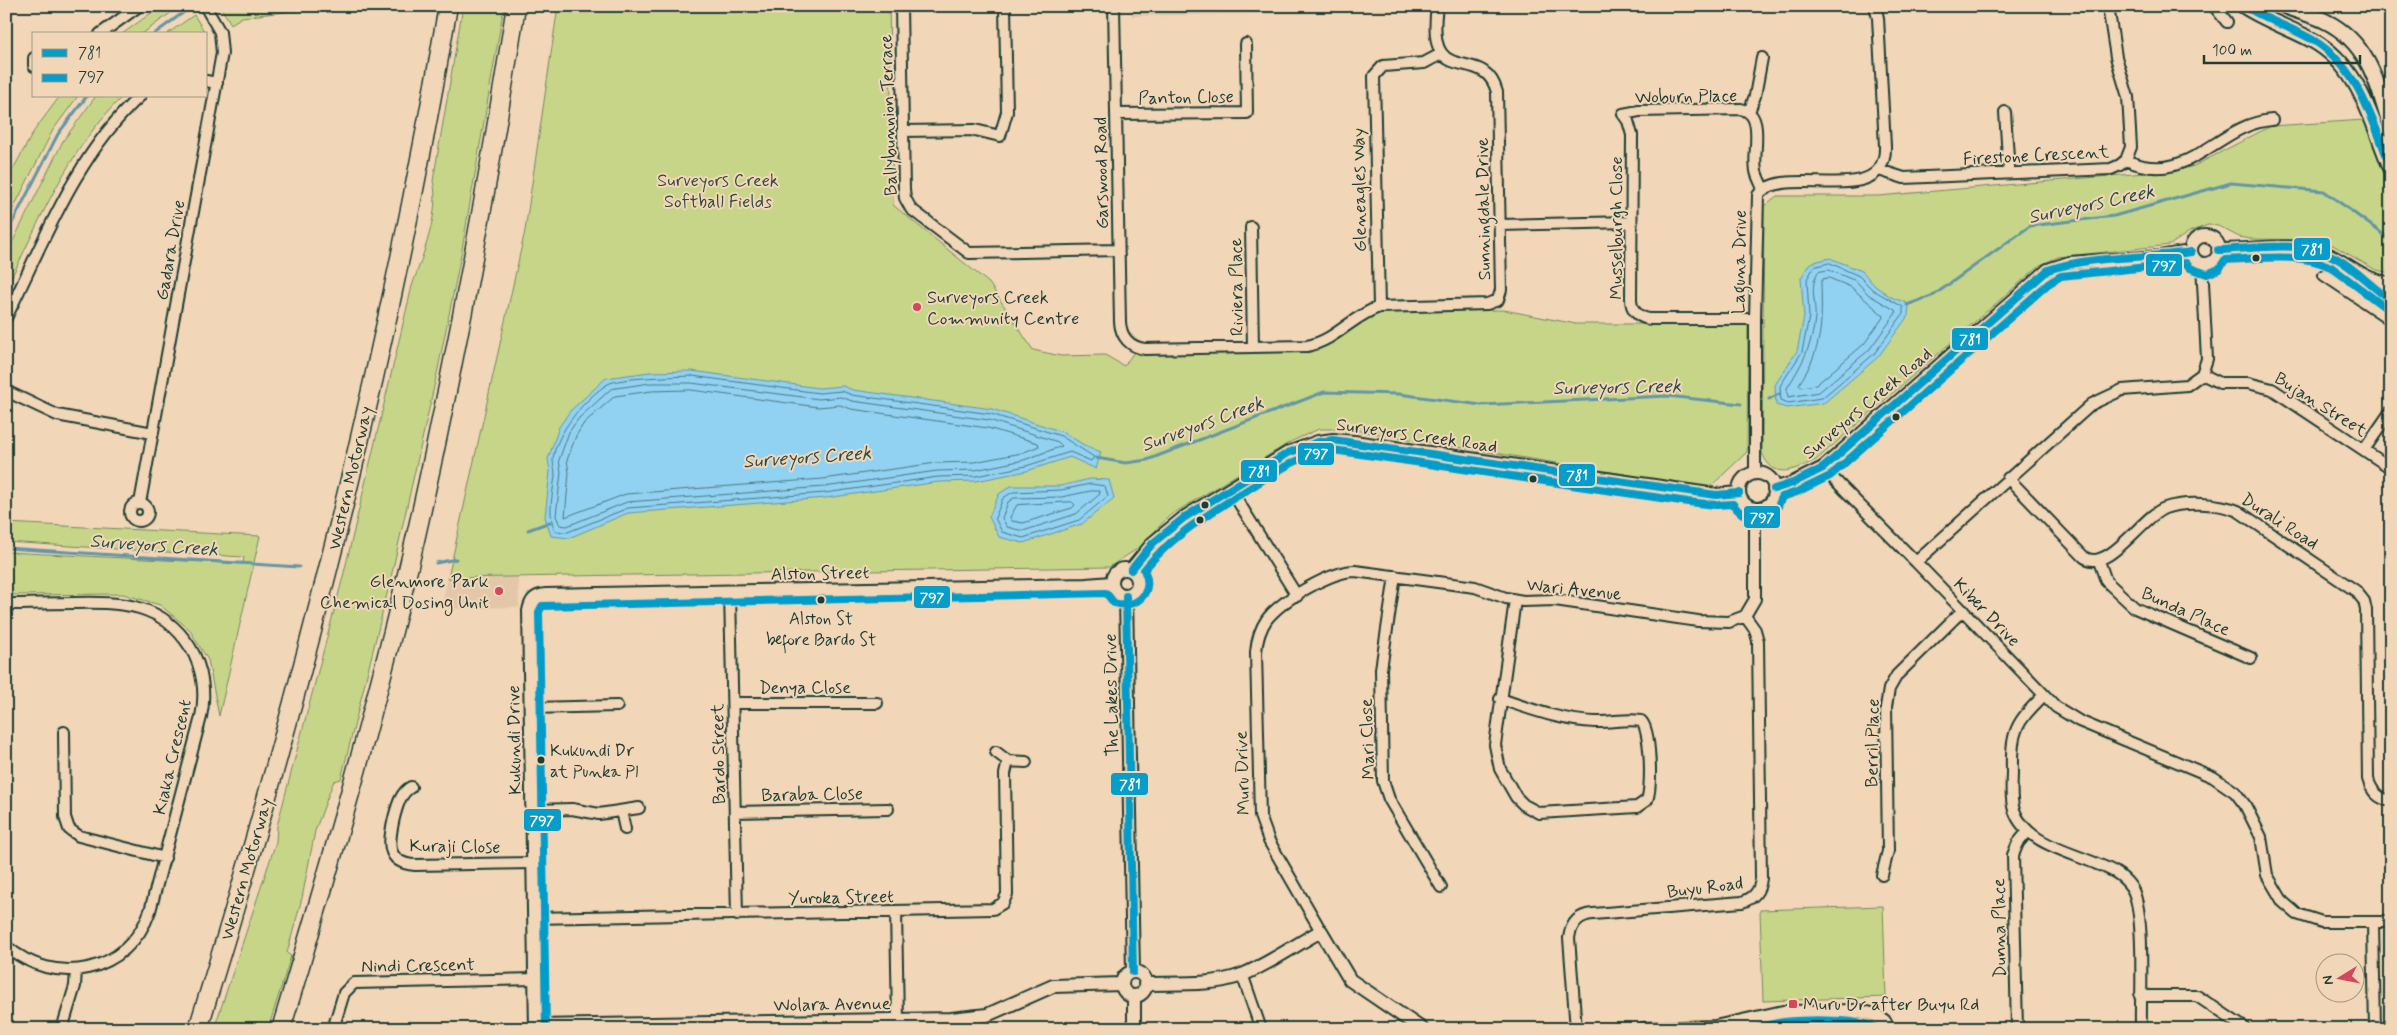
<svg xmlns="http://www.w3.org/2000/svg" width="2397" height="1035" font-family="Mynerve,sans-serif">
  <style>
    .built { fill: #e3c7a9 }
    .green { fill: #c7d589; stroke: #73895e }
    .water { fill: #91d1f2; stroke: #6396a6 }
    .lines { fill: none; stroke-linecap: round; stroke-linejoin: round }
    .shore { stroke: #4d7880; stroke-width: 1 }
    .stream { stroke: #6396a6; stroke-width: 3 }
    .minor-casing { stroke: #1f3d34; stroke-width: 14 }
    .tertiary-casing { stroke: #1f3d34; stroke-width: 16 }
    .secondary-casing { stroke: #1f3d34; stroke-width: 18 }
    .motorway-casing { stroke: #1f3d34; stroke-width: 21 }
    .minor { stroke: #f1d6b8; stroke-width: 10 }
    .tertiary { stroke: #f1d6b8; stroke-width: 12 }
    .secondary { stroke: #f1d6b8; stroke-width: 14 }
    .motorway { stroke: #f1d6b8; stroke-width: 18 }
    .bus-1-casing { stroke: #f1d6b8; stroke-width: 11 }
    .bus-2-casing { stroke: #f1d6b8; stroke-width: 11 }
    .bus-1 { stroke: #069dca; stroke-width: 8 }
    .bus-2 { stroke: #069dca; stroke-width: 8 }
    .bus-dot { fill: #1f3d34; stroke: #f1d6b8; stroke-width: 2 }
    .poi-dot { fill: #d1495b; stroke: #f1d6b8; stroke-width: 2 }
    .labels { text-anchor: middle; stroke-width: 4; stroke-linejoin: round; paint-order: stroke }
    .bus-label { font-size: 17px; fill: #1f3d34; stroke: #f1d6b8 }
    .street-label { font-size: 18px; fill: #1f3d34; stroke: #f1d6b8 }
    .park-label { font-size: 18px; fill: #304c3c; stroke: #f1d6b8 }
    .poi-label { font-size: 18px; fill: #1f3d34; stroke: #f1d6b8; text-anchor: start }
    .water-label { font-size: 19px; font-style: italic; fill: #2a4c47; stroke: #f1d6b8 }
    .line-badge { stroke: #f1d6b8; stroke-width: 2 }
    .badge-label { font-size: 14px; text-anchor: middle; font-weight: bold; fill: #fff }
  </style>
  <rect width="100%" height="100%" fill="#f1d6b8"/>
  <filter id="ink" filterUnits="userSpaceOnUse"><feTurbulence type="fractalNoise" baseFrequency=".02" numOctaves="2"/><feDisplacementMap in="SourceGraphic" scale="10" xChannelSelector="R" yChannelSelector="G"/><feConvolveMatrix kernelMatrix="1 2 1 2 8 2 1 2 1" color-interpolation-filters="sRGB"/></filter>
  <g filter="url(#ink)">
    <path class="built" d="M1131,6H1426L1425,11L1132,16Z
      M518,577L519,607L441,609L448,578Z"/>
    <path class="green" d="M161,6H180L142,34H122Z
      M220,6H335L242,17L231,24Z
      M463,6H504L461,255L438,369L389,586L341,779L334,781L331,788L315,831L302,898L287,953L291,956L268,1029H214L276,842L277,826L343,577L412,286C422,257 441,211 433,181Z
      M558,6H889L893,205L989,283L1033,350L1061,356L1105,355L1124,366L1134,352L1308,351L1317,348L1380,312L1504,310L1576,324H1748L1747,452L1709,488L1348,429H1319L1292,441L1169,516L1140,547L1109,567L448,578L525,231Z
      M194,15L206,34H167Z
      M60,96H78L53,130L6,223V182L34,131Z
      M96,96H123C68,149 39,222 6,289V255L63,141Z
      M2365,120L2391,181V273L2376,270L2324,240L2251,239L2239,237L2218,226L2208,225L2189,232L2170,245L2058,257L2040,265L1816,460C1795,469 1774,482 1762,453L1764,206L1777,196H1878L2179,170L2194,166L2271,126Z
      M6,523L260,536L219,716L208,660L189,629L160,605L123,594L6,595V552L243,564L244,557L6,542Z
      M1883,906L1886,997L1763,1001L1760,910Z"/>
    <path class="water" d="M1830,258L1862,271L1875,286L1891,297L1909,304L1908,316L1878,357L1824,403L1787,408L1776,405L1775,385L1797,351L1804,317L1801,278L1810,263Z
      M692,371L819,388L843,386L853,390L992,409L1063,432L1084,445L1101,452L1096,469L1070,457L1027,471L976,481L939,482L826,498L628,513L569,538L551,536L545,517L550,471L548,459L559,427L570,411L606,378L650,372Z
      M1090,479L1109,480L1114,498L1082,524L1023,543L999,537L989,517L999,494L1011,486H1060Z"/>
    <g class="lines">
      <path class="shore" d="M1830,263L1859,276L1873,290L1903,307V314L1874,354L1822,398L1788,403L1781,400L1780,386L1802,352L1809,317L1807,279L1814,267Z
        M1829,270L1856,281L1869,295L1895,310L1896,313L1869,350L1819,392L1788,397L1787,388C1801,366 1813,345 1815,317C1816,302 1809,286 1818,272Z
        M1829,278L1851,287L1884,316L1864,344L1816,385L1801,387L1799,384C1823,348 1822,324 1821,282L1823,279Z
        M692,376L819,393L842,391L852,395L991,414L1061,436L1094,457L1091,461L1070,452L1026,466L976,476L938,477L825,493L628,508L568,532L555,531C547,513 553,494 555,475C555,469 553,465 553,460C555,434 586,397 608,384C621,377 675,377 692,376Z
        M651,383H691L819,399L841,397L852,401L989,420L1058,442L1062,446L1024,460L975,470L937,471L824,487L627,502L567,526L560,525L556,516L561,472L559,460L569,432L579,418L611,389Z
        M691,390L818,407L840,405L851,409L988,428L1038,443L1039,446L1022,453L974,462L936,463L823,479L626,494L565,517L569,473L567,460L576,436L584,423L615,396L652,391Z
        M1091,484L1105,486L1108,496L1079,520L1023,538L1002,532L995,518L1003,498L1013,492L1061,490Z
        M1091,491H1099L1100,494L1076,514L1023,531L1007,527L1002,518L1008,502L1014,498L1061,497Z
        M1072,502L1075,505L1072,508L1023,523L1012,521L1010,517L1017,505Z"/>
      <path class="stream" d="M154,34L191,7
        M6,235L58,134L87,96
        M1907,305L1934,295L2030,226L2114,216L2231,183L2324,191L2391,240
        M1769,399L1779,394
        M1096,458L1126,463L1147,460L1324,392L1399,394L1481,405L1667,396L1741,404
        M528,530L550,522
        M6,548L299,567
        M436,563L456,559"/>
      <defs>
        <path id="minor" d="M901,6L904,189L905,198L911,209L969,253L1118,250
          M1114,6L1120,322C1121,337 1130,347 1145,349L1307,346C1335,341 1352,316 1379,307L1487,304L1498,300L1501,290L1497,92C1483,41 1425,94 1437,6
          M2214,6L2227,22
          M100,34L139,6
          M34,58V66
          M206,81L217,83
          M1749,112L1755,96L1762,58
          M2005,112L2009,172
          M1116,114L1247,113L1246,44
          M903,131L975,130L1000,136L1007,112L1005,6
          M2126,160C2189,189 2216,124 2272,120
          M1879,170L1904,178L2111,169L2120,165L2126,160L2131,147L2128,97L2116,57L2108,6
          M1500,225L1631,222
          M1251,227L1253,347
          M2202,264L2207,359L2202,374L2187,385L2122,390L2092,404L1916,562L2056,707L2079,721L2213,777L2235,792L2245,805L2261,837L2267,875L2283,902L2297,914L2322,922H2391
          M2324,275L2391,320
          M1379,307L1374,76L1383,66L1424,63L1441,54
          M6,318C44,241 76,155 140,96
          M1755,319H1649C1638,317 1631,310 1631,299L1632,135L1628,121L1623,114L1639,111L1741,109C1766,114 1752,153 1756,171C1757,177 1761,183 1763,189
          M2202,374L2220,383H2248L2272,389L2391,468
          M6,391L57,415L153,433
          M2364,450L2391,411
          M1823,468L1916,562
          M1755,473V319L1758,195C1784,161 1887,212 1885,146L1878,18L1875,6
          M2008,478L2084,557C2108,574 2142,516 2165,508C2185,501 2219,503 2238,511L2356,591L2364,601L2366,610L2368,779C2371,790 2378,799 2391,801
          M1231,490L1297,596
          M140,503L222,53L220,32L205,6
          M130 512a9 9 0 1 1 18 0a9 9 0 1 1-18 0Z
          M2099,561L2106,581L2135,608L2251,658
          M1395,576L1381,669L1383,781L1389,799L1441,887
          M730,592L737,915
          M6,604C29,604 52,603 75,603C122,602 162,603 190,647C203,668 206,694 201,717L150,911C128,974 55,988 6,946
          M2043,696C2015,724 2011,731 2012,772C2012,784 2010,798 2014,810C2025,843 2068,851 2097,864C2110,869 2122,874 2131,887C2146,908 2140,998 2141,1029
          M1500,699C1531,709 1562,721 1595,722C1610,723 1627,718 1641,721C1651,729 1652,788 1647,800L1637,807L1539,813L1524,805L1516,797L1500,769L1495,745L1515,600
          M733,703H877
          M531,708L617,706
          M64,732L65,817L69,829L79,836L165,858
          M996,752L1008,761L1026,762
          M411,787C400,793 397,807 394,818C389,840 384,863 415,865L533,863
          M532,810L572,809L599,814L639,808
          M621,811L625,829
          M735,812L888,809
          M1882,875L1888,851L1886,707L1889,689L1897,675L1963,610
          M896,912L898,1020
          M534,918L993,909L1003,903L1007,894L1005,774L1008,761
          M2373,923L2375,1029
          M1321,931L1269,841L1260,816L1256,652C1257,640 1260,629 1267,619C1282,600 1331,571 1355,571L1475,587L1506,598L1523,601L1555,600L1698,621L1729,622L1745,616L1755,599V509
          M1242,974L1261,1029
          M2140,996H2197L2246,1029
          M62,1029L75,986L76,970
          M333,1029L344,993L354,983L536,979
          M1576,1029L1569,938C1571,924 1578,915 1593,914L1742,902C1755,898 1760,890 1761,878L1758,641L1755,630L1745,616
          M2017,1029L2013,855L2018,843L2028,831"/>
        <path id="tertiary" d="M2191 250a14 14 0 1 1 28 0a14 14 0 1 1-28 0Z
          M2218,250C2247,250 2293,244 2320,251C2344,259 2365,283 2391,283
          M2360,278L2391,300
          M1739 491a18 18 0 1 1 36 0a18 18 0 1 1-36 0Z
          M1774,489L1793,483L1823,468L2048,270L2069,263L2159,257L2191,252
          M1112 582a13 13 0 1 1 26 0a13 13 0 1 1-26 0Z
          M1131,570L1153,543L1185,517L1288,453L1318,442L1333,440L1354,442L1716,495L1739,493
          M1126,596L1133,972
          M1122 984a12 12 0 1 1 24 0a12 12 0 1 1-24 0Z
          M1145,984C1177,983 1212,986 1242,975C1269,964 1295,945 1321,931L1350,980L1422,1029
          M1134,996V1029
          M536,1026L951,1019L987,1015L1053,986L1122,984
          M536,1029L529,611C531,600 535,596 546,595L1086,585L1112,583
          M1644,1029L1715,1027L1783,1012L1859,1011L1876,1015L1884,1021L1889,1029"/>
        <path id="secondary" d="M2244,6C2265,20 2290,28 2312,40C2361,67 2371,121 2391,168
          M2285,6C2298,12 2313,15 2325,21C2370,43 2378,86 2391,129"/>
        <path id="motorway" d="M198,1029C302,694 389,352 448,6
          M281,1029C330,867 377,705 415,540C455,364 488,185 516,6"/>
      </defs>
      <use href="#minor" class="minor-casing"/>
      <use href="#tertiary" class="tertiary-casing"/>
      <use href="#secondary" class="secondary-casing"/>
      <use href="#motorway" class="motorway-casing"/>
      <use href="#minor" class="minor"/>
      <use href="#tertiary" class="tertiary"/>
      <use href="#secondary" class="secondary"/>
      <use href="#motorway" class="motorway"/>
      <defs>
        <path id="bus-1" d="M2244,6C2266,20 2291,27 2313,40C2359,68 2372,120 2391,167
          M2218,250C2254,249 2303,239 2336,258C2356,269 2371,287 2391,300
          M1774,489L1793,483L1823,468L2048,270C2093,255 2144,259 2191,252
          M1131,570L1153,543L1185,517L1288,453L1318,442L1333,440L1716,495L1739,493
          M1126,596L1133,972"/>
        <path id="bus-2" d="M546,1029L539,612L542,606L1106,593L1114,603C1137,610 1155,592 1144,570C1172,535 1209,514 1247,490C1274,473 1300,454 1333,450L1688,502L1716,505L1733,504C1743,520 1761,522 1776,511L1782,497L1797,492L1830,476L2048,284L2061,276L2186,263L2190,268L2207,274L2219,269L2225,260C2259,259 2298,252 2331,267L2386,308
          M1753,1029C1764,1027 1774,1023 1784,1022C1803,1020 1865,1018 1877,1029"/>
      </defs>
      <use href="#bus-1" class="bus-1-casing"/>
      <use href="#bus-2" class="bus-2-casing"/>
      <use href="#bus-1" class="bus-1"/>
      <use href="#bus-2" class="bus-2"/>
    </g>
  </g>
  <g class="bus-dot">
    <circle cx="2256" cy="258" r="4.5"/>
    <circle cx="1896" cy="417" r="4.5"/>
    <circle cx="1533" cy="479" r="4.5"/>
    <circle cx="1205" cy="505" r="4.5"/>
    <circle cx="1200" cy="520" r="4.5"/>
    <circle cx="821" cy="600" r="4.5"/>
    <circle cx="541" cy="760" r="4.5"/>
  </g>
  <g class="poi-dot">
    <circle cx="917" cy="307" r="5"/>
    <circle cx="499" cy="591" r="5"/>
    <rect x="1788" y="999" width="10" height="10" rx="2.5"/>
  </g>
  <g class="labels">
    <g class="bus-label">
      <text x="821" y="624">Alston St<tspan x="821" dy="21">before Bardo St</tspan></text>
      <text x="550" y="756" text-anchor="start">Kukundi Dr<tspan x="550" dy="21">at Punka Pl</tspan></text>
    </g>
    <g class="street-label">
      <text transform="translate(1686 96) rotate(-1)" y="6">Woburn Place</text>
      <text transform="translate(1186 97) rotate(-1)" y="6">Panton Close</text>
      <text transform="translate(888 115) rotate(-92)" y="6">Ballybunnion Terrace</text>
      <text transform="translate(2036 155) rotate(-3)" y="6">Firestone Crescent</text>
      <text transform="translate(1101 173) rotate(-91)" y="6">Garswood Road</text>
      <text transform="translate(1359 190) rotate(-91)" y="6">Gleneagles Way</text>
      <text transform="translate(1483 209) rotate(-91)" y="6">Sunningdale Drive</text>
      <text transform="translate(1616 228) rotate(-90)" y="6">Musselburgh Close</text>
      <text transform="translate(170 250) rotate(-80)" y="6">Gadara Drive</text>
      <text transform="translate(1739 262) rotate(-89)" y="6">Laguna Drive</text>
      <text transform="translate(1236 287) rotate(-91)" y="6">Riviera Place</text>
      <text transform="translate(1867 403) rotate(-40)" y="6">Surveyors Creek Road</text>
      <text transform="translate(2321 404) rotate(32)" y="6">Bujan Street</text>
      <text transform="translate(1417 435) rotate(8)" y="6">Surveyors Creek Road</text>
      <text transform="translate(350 478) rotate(-77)" y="6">Western Motorway</text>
      <text transform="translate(2280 521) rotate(33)" y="6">Durali Road</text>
      <text transform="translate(820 573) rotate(-1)" y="6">Alston Street</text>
      <text transform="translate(1574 589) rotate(6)" y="6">Wari Avenue</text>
      <text transform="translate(2186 611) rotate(24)" y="6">Bunda Place</text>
      <text transform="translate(1987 612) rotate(46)" y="6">Kiber Drive</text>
      <text x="805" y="693">Denya Close</text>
      <text transform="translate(1111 695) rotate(-91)" y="6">The Lakes Drive</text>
      <text transform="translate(1367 739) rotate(-92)" y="6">Mari Close</text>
      <text transform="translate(514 740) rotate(-91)" y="6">Kukundi Drive</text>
      <text transform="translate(1872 743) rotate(-89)" y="6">Berril Place</text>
      <text transform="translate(718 754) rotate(-91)" y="6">Bardo Street</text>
      <text transform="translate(172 757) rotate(-77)" y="6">Kiaka Crescent</text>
      <text transform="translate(1242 773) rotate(-92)" y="6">Muru Drive</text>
      <text transform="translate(812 794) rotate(-1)" y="6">Baraba Close</text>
      <text transform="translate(455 846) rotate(1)" y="6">Kuraji Close</text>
      <text transform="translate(246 869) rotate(-74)" y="6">Western Motorway</text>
      <text transform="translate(1705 887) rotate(-7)" y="6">Buyu Road</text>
      <text transform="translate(841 897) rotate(-1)" y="6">Yuroka Street</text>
      <text transform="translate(1999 928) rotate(-91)" y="6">Dunna Place</text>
      <text transform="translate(418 965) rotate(-1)" y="6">Nindi Crescent</text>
      <text transform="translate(832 1004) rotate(-1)" y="6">Wolara Avenue</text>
    </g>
    <g class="park-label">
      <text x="718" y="186">Surveyors Creek<tspan x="718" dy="21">Softball Fields</tspan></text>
    </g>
    <g class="poi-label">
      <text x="927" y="303">Surveyors Creek<tspan x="927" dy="21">Community Centre</tspan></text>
      <text x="489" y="587" text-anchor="end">Glenmore Park<tspan x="489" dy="21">Chemical Dosing Unit</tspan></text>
      <text x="1803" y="1010">Muru Dr after Buyu Rd</text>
    </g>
    <g class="water-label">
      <text transform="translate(2091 203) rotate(-12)" y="7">Surveyors Creek</text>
      <text transform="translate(1617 386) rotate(-1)" y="7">Surveyors Creek</text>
      <text transform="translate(1202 423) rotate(-20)" y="7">Surveyors Creek</text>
      <text transform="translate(807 456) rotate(-4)" y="7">Surveyors Creek</text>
      <text transform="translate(154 544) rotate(4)" y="7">Surveyors Creek</text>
    </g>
  </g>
  <g class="line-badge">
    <rect x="2293" y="237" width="38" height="24" rx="5" fill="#069dca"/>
    <rect x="2145" y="253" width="38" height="24" rx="5" fill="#069dca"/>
    <rect x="1951" y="327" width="38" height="24" rx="5" fill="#069dca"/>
    <rect x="1297" y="442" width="38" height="24" rx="5" fill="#069dca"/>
    <rect x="1240" y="459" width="38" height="24" rx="5" fill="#069dca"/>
    <rect x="1558" y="463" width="38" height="24" rx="5" fill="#069dca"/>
    <rect x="1743" y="505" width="38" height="24" rx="5" fill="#069dca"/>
    <rect x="913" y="585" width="38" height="24" rx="5" fill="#069dca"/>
    <rect x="1110" y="772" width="39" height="24" rx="5" fill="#069dca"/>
    <rect x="523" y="808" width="39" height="24" rx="5" fill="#069dca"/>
  </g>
  <g class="badge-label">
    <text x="2312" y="254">781</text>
    <text x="2164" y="270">797</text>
    <text x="1970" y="344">781</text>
    <text x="1316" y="458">797</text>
    <text x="1259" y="476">781</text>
    <text x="1577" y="480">781</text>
    <text x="1762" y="522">797</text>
    <text x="932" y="602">797</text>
    <text x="1130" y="789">781</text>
    <text x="542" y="825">797</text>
  </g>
  <rect width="2397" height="1035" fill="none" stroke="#f1d6b8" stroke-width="25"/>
  <rect x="12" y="12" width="2372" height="1010" fill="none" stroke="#1f3d34" stroke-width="2" filter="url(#ink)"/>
  <rect x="32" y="32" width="175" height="65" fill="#f1d6b8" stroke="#9d9983"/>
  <rect x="42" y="49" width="25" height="8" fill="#069dca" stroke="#9d9983"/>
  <text x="78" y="58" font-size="15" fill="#1f3d34">781</text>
  <rect x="42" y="74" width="25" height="8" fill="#069dca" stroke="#9d9983"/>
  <text x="78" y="82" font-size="15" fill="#1f3d34">797</text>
  <g transform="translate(2340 978) rotate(260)"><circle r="24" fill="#f1d6b8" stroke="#9d9983"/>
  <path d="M0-4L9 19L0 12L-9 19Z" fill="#d1495b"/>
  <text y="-8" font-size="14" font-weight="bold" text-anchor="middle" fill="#1f3d34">N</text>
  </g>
  <path d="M2204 55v8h156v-8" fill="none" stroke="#1f3d34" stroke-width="2.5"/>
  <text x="2212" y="55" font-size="15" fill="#1f3d34" stroke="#f1d6b8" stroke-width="4" paint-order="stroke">100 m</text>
</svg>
